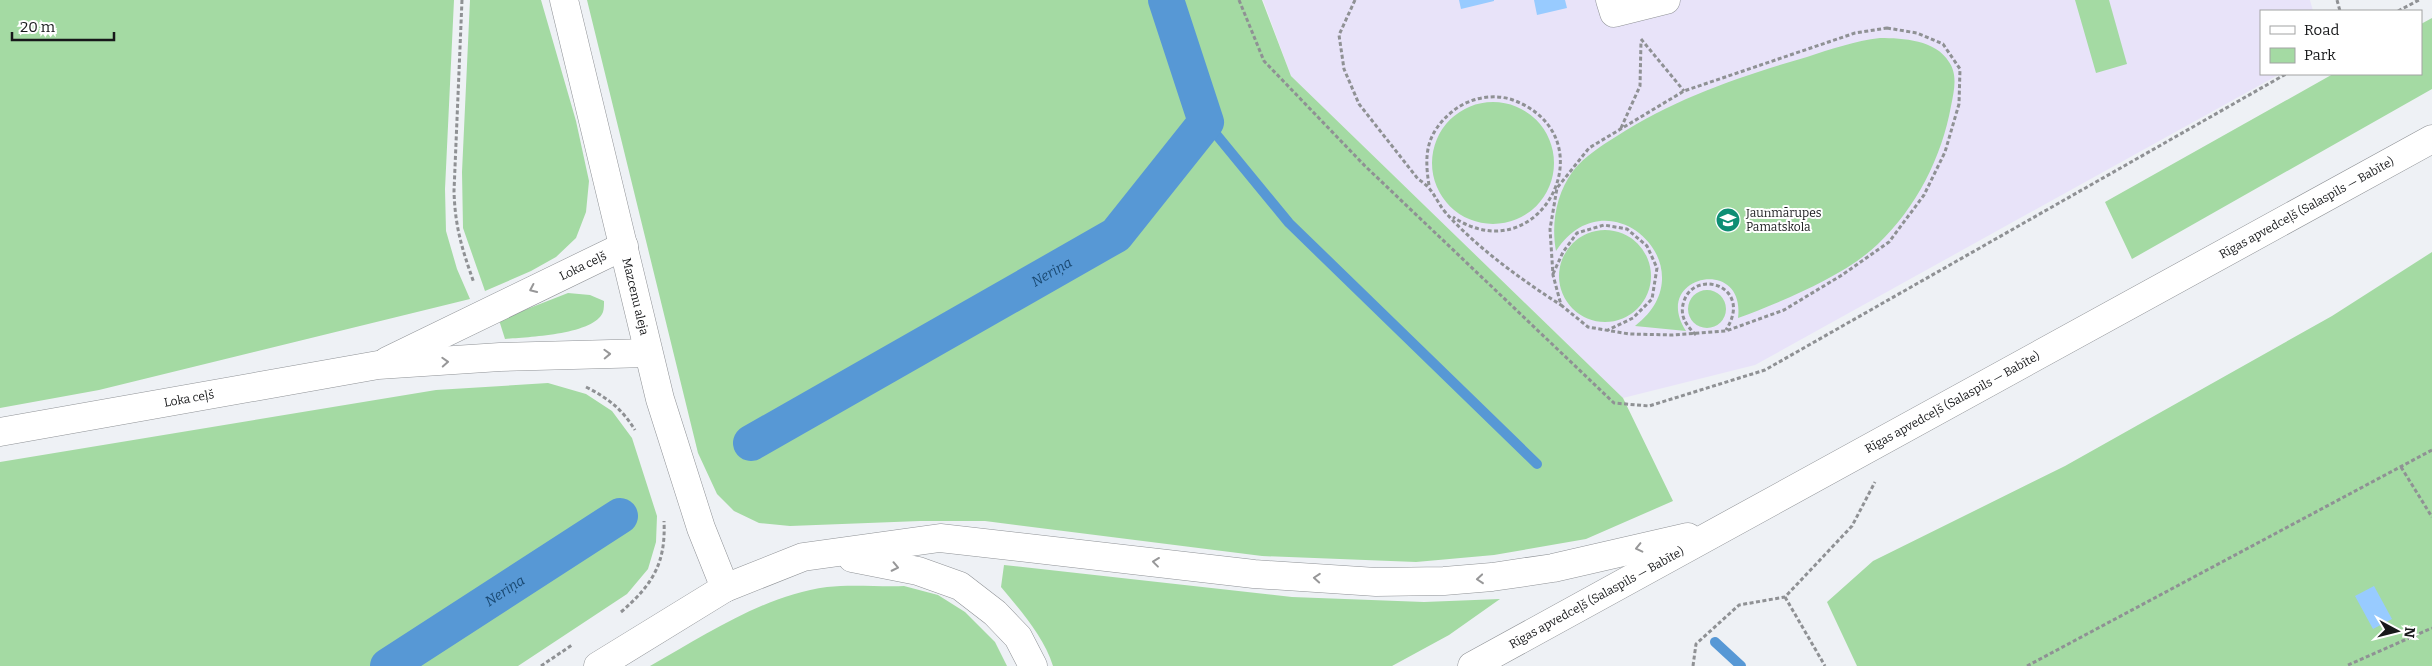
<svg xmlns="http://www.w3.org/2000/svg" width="2432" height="666" font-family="Bitter,serif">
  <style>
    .education { fill: #e8e3f9 }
    .green { fill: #a4daa3 }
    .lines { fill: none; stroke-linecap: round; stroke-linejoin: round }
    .stream { stroke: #5798d5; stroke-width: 10 }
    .canal { stroke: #5798d5; stroke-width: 36 }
    .building { fill: #98cbff }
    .minor-casing { stroke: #8f9296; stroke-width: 29 }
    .major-casing { stroke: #8f9296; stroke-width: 29 }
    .highway-casing { stroke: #8f9296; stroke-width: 29 }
    .path { stroke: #8f9194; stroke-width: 3; stroke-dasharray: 4 2.5; stroke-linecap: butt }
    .minor { stroke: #fff; stroke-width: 28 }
    .major { stroke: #fff; stroke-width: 28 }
    .highway { stroke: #fff; stroke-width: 28 }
    .oneway { stroke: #979798 }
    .labels { text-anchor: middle; stroke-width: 4; stroke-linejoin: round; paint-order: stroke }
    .street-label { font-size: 12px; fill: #17181a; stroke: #fff }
    .poi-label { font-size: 12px; fill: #17181a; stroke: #fff; text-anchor: start }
    .water-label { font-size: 14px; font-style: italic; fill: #1a4972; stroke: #fff }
  </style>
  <rect width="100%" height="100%" fill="#eef1f5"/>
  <path class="education" d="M1263,0H2310L2313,11H2261V74H2280L1755,365L1623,398L1291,76Z"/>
  <path class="green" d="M0,0H454L445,189L446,231L457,269L470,299L99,390L0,408Z
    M470,0H541L576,121L589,181L586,212L576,238L556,257L531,271L485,291L463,228L462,172Z
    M587,0H1262L1291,76L1623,398L1673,501L1586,539L1494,555L1416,562L1262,556L985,521H920L790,526L759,523L734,511L717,494L698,453Z
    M2075,0H2109L2127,64L2096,73Z
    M2432,18V89L2132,259L2105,202L2333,74H2421V24Z
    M1880,38C1903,38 1936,40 1949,62C1958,75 1954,91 1951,106C1942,157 1916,208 1878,244C1845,276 1781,302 1738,318C1746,255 1650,276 1686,331L1635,326C1711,268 1608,171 1556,251C1551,224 1556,194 1573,171C1585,156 1601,146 1617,136C1676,98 1741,76 1807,57C1831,49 1855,41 1880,38Z
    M1432 163a61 61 0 1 1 122 0a61 61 0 1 1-122 0Z
    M1559 276a46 46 0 1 1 92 0a46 46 0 1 1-92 0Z
    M2432,252V666H1857L1827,602L1873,561L2065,466L2332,316Z
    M1688 309a19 19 0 1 1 38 0a19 19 0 1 1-38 0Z
    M568,293L590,295L604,301C604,304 604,309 603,312C594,335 527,337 505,339L499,320Z
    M548,383L586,394L612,411L632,438L657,516L656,542L648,569L627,594L518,666H0V462L436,390Z
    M1004,565L1292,597L1424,602L1500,599L1449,635L1392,666H1053C1044,637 1020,610 1001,587Z
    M904,586L938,595L965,612L995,642L1007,666H650C706,635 762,596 827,587C852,584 879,587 904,586Z"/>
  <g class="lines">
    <path class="stream" d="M1206,122L1289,223L1537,464
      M1715,642L1741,666"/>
    <g class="canal">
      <path id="s1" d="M751,443L1116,235L1206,122L1166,0"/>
      <path id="s2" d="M388,666L620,516"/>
    </g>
  </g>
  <path class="building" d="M1459,0H1494V1L1461,9Z
    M1534,0H1565L1567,8L1537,15Z
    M2374,586L2392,619L2373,629L2355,596Z"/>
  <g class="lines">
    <defs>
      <path id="minor" d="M1610,0L1614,13L1666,0"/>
      <g id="major">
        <path id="s3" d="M564,0L660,399L701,528L725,588L598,666"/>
        <path id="s4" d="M387,361L624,246"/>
        <path id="s5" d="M0,432L378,365L500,357L648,353"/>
      </g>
      <g id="highway">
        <path d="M852,558L918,571L960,586L995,613L1018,637L1033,666"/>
        <path d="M725,588L803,557L940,538L1254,574L1376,582L1444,581L1492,577L1553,568L1688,537"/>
        <path id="s6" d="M1472,666L2432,139"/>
      </g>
    </defs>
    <use href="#minor" class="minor-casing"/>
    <use href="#major" class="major-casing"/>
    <use href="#highway" class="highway-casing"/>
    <path class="path" d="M462,0L454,191C455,227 462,249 474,283
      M1239,0L1264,61L1365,166L1614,403L1649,406L1765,370L2286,74
      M1355,0L1339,35L1344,69L1359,104L1418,179C1434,189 1435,200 1446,213C1476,247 1523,281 1561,305
      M2337,0L2340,11
      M2398,11L2419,0
      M1887,28L1917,33L1943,44L1960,69L1959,104L1945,152L1924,195L1889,242L1842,275L1784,310L1726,331L1673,335L1629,334L1588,327L1561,305L1553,275L1550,229L1557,188L1589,148L1684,91L1855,33Z
      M1641,39L1684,91
      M1621,128L1640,86L1641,41
      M1429,185C1424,154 1426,133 1453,111C1469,98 1493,93 1513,100C1611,137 1540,275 1453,217
      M1553,274L1563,252L1577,233L1604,225L1627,229L1647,246L1657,268L1652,299L1633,318L1608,330
      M1696,335C1686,325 1679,316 1684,301C1695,268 1754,286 1726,330
      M586,387C608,398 622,409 635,430
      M2401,467L2432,517
      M1785,597L1825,666
      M621,612C652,585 666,564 664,521
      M2348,665L2432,628
      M541,666L572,645
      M1693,666L1696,644L1739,605L1785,597L1852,526L1875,482
      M2027,666L2432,450"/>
    <use href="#minor" class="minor"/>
    <use href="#major" class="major"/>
    <use href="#highway" class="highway"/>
  </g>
  <defs><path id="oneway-chevron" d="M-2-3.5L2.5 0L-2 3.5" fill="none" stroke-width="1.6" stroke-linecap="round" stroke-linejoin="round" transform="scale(1.25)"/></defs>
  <g class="oneway">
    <use href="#oneway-chevron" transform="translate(533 289) rotate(155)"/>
    <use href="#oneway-chevron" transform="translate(607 354) rotate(-2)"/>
    <use href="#oneway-chevron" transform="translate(445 362) rotate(-3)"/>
    <use href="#oneway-chevron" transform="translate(1639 548) rotate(167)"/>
    <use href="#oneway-chevron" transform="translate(1156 562) rotate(-173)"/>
    <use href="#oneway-chevron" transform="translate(895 567) rotate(12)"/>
    <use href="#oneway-chevron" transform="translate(1317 578) rotate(-176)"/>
    <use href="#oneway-chevron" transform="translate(1480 579) rotate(175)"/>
  </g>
  <defs>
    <symbol id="school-disc" viewBox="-11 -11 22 22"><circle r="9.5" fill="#0e8e74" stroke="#fff"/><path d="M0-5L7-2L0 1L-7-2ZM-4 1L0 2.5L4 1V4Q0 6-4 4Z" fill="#fff"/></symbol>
  </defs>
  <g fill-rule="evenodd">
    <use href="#school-disc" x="1714" y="206" width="28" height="28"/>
  </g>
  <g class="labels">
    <g class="street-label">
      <text dy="4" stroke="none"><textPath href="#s6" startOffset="952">Rīgas apvedceļš (Salaspils — Babīte)</textPath></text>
      <text dy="4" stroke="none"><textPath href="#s4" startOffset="218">Loka ceļš</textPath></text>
      <text dy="4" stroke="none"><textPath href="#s3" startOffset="305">Mazcenu aleja</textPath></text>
      <text dy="4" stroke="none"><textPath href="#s5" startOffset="192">Loka ceļš</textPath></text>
      <text dy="4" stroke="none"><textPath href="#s6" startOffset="548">Rīgas apvedceļš (Salaspils — Babīte)</textPath></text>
      <text dy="4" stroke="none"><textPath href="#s6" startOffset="142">Rīgas apvedceļš (Salaspils — Babīte)</textPath></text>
    </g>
    <g class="poi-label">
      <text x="1746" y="217">Jaunmārupes<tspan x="1746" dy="14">Pamatskola</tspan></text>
    </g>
    <g class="water-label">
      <text dy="5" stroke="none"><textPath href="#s1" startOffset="346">Neriņa</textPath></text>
      <text dy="5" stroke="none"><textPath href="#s2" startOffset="139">Neriņa</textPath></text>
    </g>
  </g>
  <rect x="2260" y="10" width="162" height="65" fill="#ffffff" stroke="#a2a3a3"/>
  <rect x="2270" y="26" width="25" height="8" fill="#ffffff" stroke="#a2a3a3"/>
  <text x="2304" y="35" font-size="15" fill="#17181a">Road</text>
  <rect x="2270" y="48" width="25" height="15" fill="#a4daa3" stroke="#a2a3a3"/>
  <text x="2304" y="60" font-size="15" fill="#17181a">Park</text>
  <g transform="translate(2397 631) rotate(97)" stroke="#ffffff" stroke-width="4" paint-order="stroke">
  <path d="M0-4L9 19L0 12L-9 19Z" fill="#17181a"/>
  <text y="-8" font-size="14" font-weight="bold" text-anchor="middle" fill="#17181a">N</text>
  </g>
  <path d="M12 32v8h102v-8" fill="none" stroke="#17181a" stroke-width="2.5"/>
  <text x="20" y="32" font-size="15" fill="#17181a" stroke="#ffffff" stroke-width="4" paint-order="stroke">20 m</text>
</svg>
